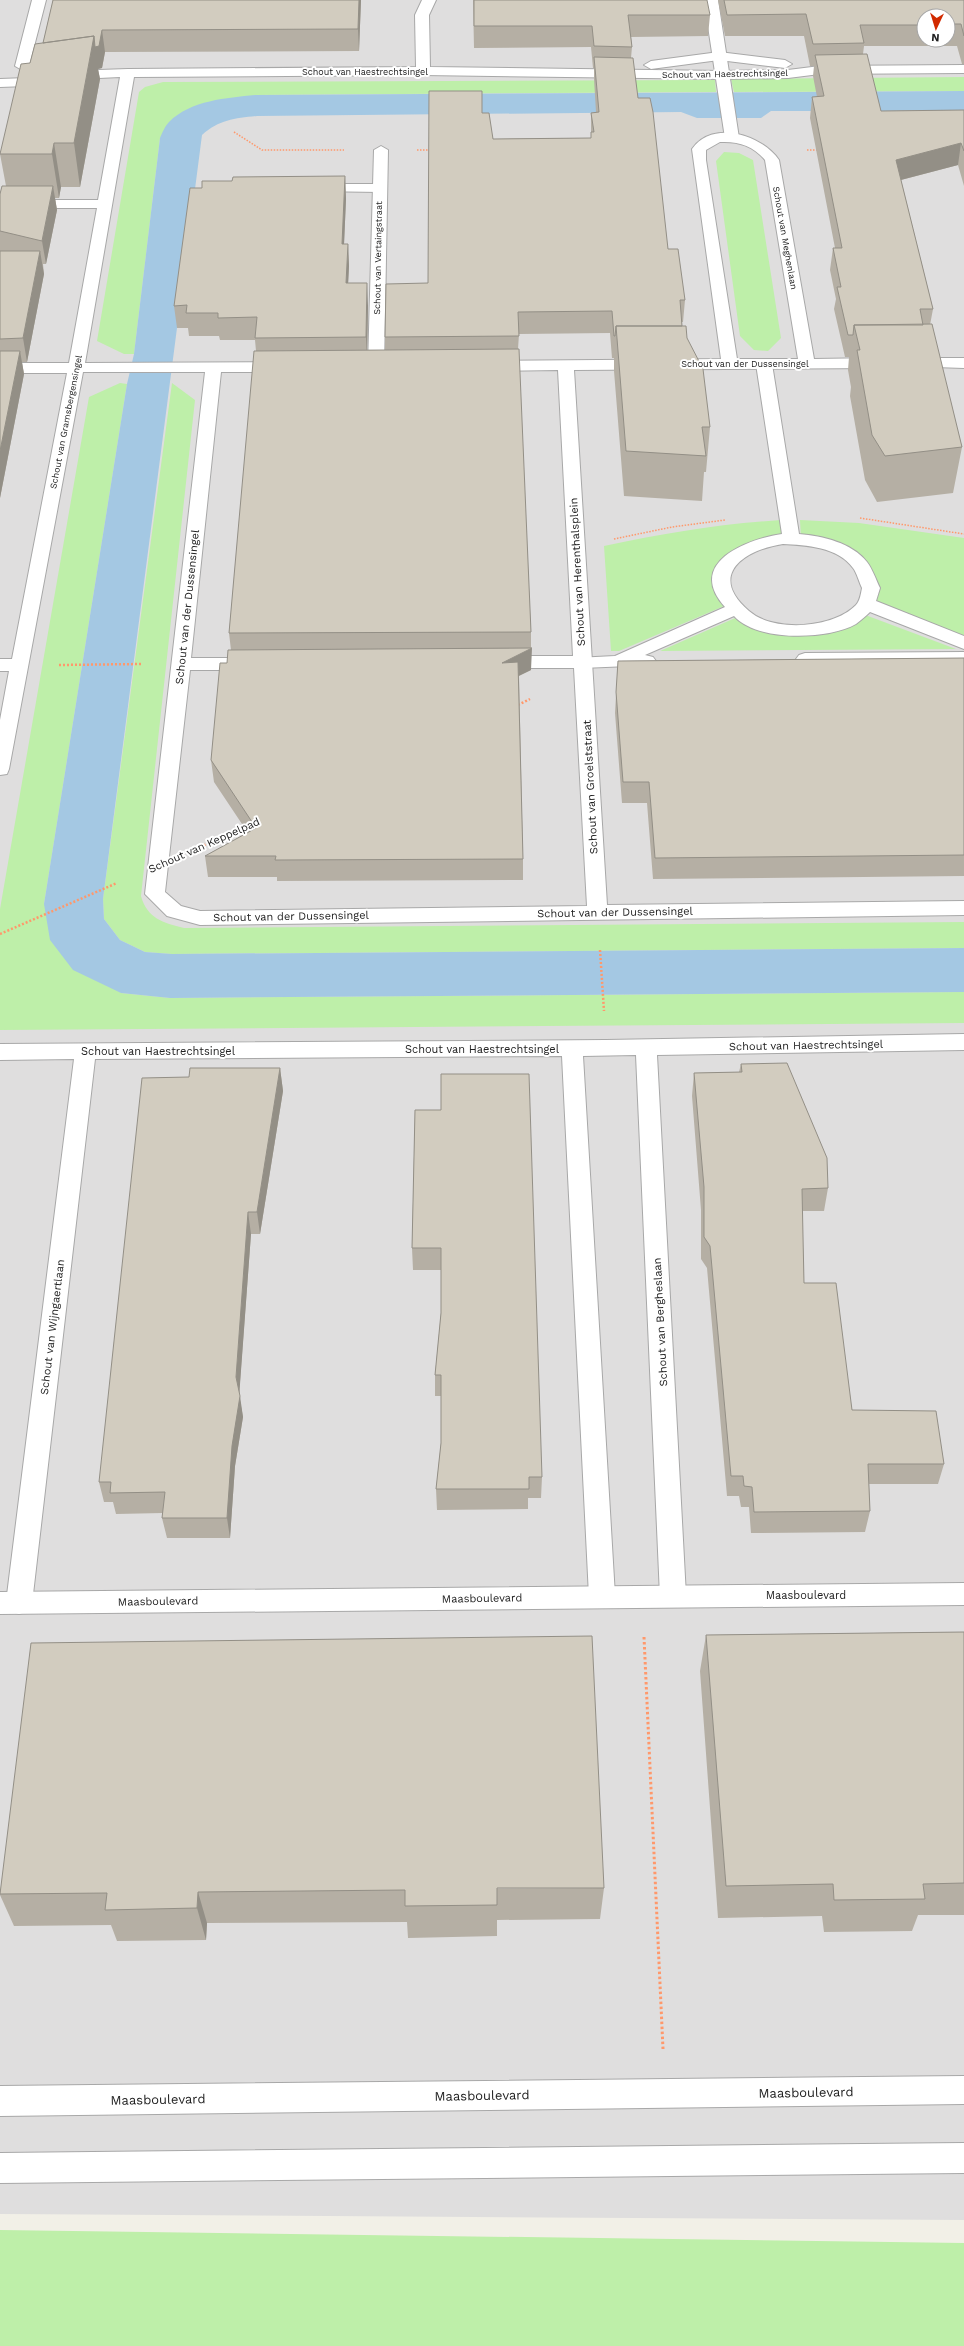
<svg xmlns="http://www.w3.org/2000/svg" width="964" height="2346" font-family="'Work Sans',sans-serif">
  <style>
    .residential { fill: #dfdede; fill-rule: evenodd }
    .grass { fill: #beefa9 }
    .water { fill: #a4c8e3 }
    .lines { fill: none; stroke-linecap: round; stroke-linejoin: round }
    .service-casing { stroke: #a8a8a8; stroke-width: 2 }
    .pedestrian-casing { stroke: #a8a8a8; stroke-width: 2 }
    .minor-casing { stroke: #a8a8a8; stroke-width: 2 }
    .path-far2 { stroke: #ff986b; stroke-width: 1.5; stroke-dasharray: 1.5 1.5; stroke-linecap: butt }
    .path-far1 { stroke: #ff986b; stroke-width: 2.5; stroke-dasharray: 2 2; stroke-linecap: butt }
    .path { stroke: #ff986b; stroke-width: 3; stroke-dasharray: 2.5 2.5; stroke-linecap: butt }
    .service { fill: #fff; fill-rule: evenodd }
    .pedestrian { fill: #fff; fill-rule: evenodd }
    .minor { fill: #fff; fill-rule: evenodd }
    .wall { fill: #b5afa4; fill-rule: evenodd }
    .shaded-wall { fill: #938f86 }
    .building { fill: #d2ccbf; stroke: #938f86 }
    .labels { text-anchor: middle; stroke-width: 4; stroke-linejoin: round; paint-order: stroke }
    .far-street-label { font-size: 9px; fill: #212121; stroke: #fff }
    .street-label { font-size: 11px; fill: #212121; stroke: #fff }
    .near-street-label { font-size: 13px; fill: #212121; stroke: #fff }
  </style>
  <rect width="100%" height="100%" fill="#f2f0e7"/>
  <path class="residential" d="M0,0H964V2220L0,2214ZM924,16H948V40H924Z"/>
  <path class="grass" d="M964,77V91L734,92L731,79Z
    M715,80L716,92L255,95L160,138L134,354H124L97,341L139,92L145,87L163,82Z
    M724,152L739,153L753,160L781,338L768,351L754,350L740,336L716,161Z
    M120,383L127,384L44,904L121,993L170,998L964,992V1023L0,1030V909L89,397Z
    M172,383L195,400L141,896C147,918 163,923 184,928L964,922V948L172,954L145,952L120,940L104,919L103,899Z
    M781,520L783,539L732,558L729,604L619,651H611L604,546C665,533 718,524 781,520Z
    M800,520L859,523L964,538V636L869,600L871,590L843,552L801,539Z
    M860,613L956,649L660,651L742,615L786,631Z
    M0,2230L964,2243V2346H0Z"/>
  <path class="water" d="M964,91V111H771L761,118H697L681,112L257,116C235,118 219,120 202,135L103,899L104,919L120,940L145,952L172,954L964,948V992L170,998L121,993L73,970L50,940L44,904L127,384L134,354L160,138C162,133 165,126 169,122C191,100 227,98 255,95Z"/>
  <g class="lines">
    <defs>
      <path id="service" d="M317,184H380L387,188L380,192L312,191L310,188L312,185Z
        M964,1583V1605L0,1614V1592Z"/>
      <path id="pedestrian" d="M32,0H46L29,66L22,70L15,66Z
        M704,0H718L739,138L732,142L725,138Z
        M764,359L770,361L772,364L799,534C823,536 852,543 867,562C873,570 876,580 880,588L876,601L964,636V649L870,612C866,616 861,620 856,624C828,640 757,642 734,616L645,655L653,657L656,661L653,665L582,668L576,666L573,662L576,658L615,656L725,607C685,563 747,539 782,534L756,364L758,361ZM783,544C806,545 838,547 853,568C857,573 859,582 862,588C861,593 860,601 856,605C834,628 774,633 749,611C707,575 744,550 783,544Z
        M964,652V664L805,665L799,663L796,659L799,655L805,653Z
        M964,2143V2173L0,2183V2153Z"/>
      <path id="minor" d="M422,0H436L429,15L430,67L722,71L788,70L820,66L964,65V73L820,74L788,78L722,79L423,75L134,77L85,363L283,362L289,364L291,367L289,370L283,372H221L191,658H251L257,660L260,664L257,668L251,670H190L165,892L181,906L200,911L587,906L574,668H501L495,666L492,662L495,658L501,656H573L558,370L489,371L483,369L481,366L483,363L489,361L721,359L692,149C713,119 762,135 779,160L814,359L879,358L885,360L887,363L885,366L879,368L574,370L607,905L964,901V915L200,925L167,916L145,894L205,372H83L9,769L7,774L0,775V720L9,671H0V659H12L67,373H0V363H69L97,208H0V200H98L120,77L99,78L54,85L0,87V79L54,77L99,70L128,69L416,67L415,15ZM720,142C739,141 753,146 765,160L798,359H737L706,160V150Z
        M719,52L785,60L792,64L785,68L719,60L651,69L644,65L651,61Z
        M381,146L388,150L384,366L382,369H370L368,366L374,150Z
        M911,358H964V368L905,366L903,363L905,360Z
        M964,1034V1050L657,1055L686,1596L682,1604L673,1607L664,1604L660,1596L636,1055L583,1056L615,1596L611,1604L602,1607L593,1604L589,1596L562,1056L95,1059L32,1603L28,1611L19,1614L10,1611L6,1603L74,1059L0,1060V1044L606,1040Z
        M964,2076V2104L0,2116V2086Z"/>
    </defs>
    <use href="#service" class="service-casing"/>
    <use href="#pedestrian" class="pedestrian-casing"/>
    <use href="#minor" class="minor-casing"/>
    <path class="path-far2" d="M234,132L262,150H344
      M417,150H430
      M807,150H818
      M860,518L964,534
      M614,539L672,527L725,520"/>
    <path class="path-far1" d="M59,665L142,664
      M518,705L530,699
      M200,847L247,826
      M0,934L117,883
      M600,950L604,1011"/>
    <path class="path" d="M644,1637L663,2049"/>
    <use href="#service" class="service"/>
    <use href="#pedestrian" class="pedestrian"/>
    <use href="#minor" class="minor"/>
  </g>
  <path class="wall" d="M53,0H361L359,51L105,52L102,68L98,69L100,79L80,187H61L59,198H55L57,210L46,264H43L44,274L27,362H22L24,374L0,498V194L6,186L0,154L30,63L43,43Z
    M473,0L710,15L708,36L631,37L632,47L631,58L638,98L668,249L685,300L683,322H682V326L687,338L710,427L706,472H704L702,501L624,496L614,371V358H612L610,333L519,334L518,349L531,632V670L519,676L523,859V880L277,881V877H208L205,856L248,833L214,782L211,760L227,663L231,650L229,633L256,351L255,340H220L219,336H189L188,328H177L174,306L202,188L232,181L345,176L346,199L344,244H348L349,266L348,283L368,306L367,350H385V337L428,283L482,113L493,139L591,138V113L596,112L594,79V68H593L591,47L474,48Z
    M718,0H964V64H962L957,46H864L863,54L881,111L964,110V186L958,165L901,180L933,309L930,325L962,447L953,493L877,502L865,480L850,396L851,387L848,370L849,357H845L834,309L836,299L830,270L833,248H835L810,118L812,97H817L813,76L814,66H810L804,36H725ZM924,16H948V40H924Z
    M964,658V876L653,879L647,803H622L615,713L618,661Z
    M741,1064L828,1188L824,1211H802L804,1283L852,1410L944,1464L938,1484H869L870,1511L865,1532L751,1533L749,1507H741L739,1496H727L707,1268L701,1259V1210L692,1096L694,1073L739,1072Z
    M280,1068L283,1091L260,1234H251L239,1395L243,1417L235,1466L230,1538H167L162,1518L163,1513L116,1514L113,1502H104L99,1482Z
    M415,1110L542,1477L541,1498H528V1509L437,1510L436,1489L441,1443V1396H435V1375L441,1313V1270H413L412,1248Z
    M964,1632V1915H918L912,1931L824,1932L822,1916L718,1918L700,1671L706,1635Z
    M604,1888L600,1919L497,1920V1936L408,1938L407,1922L207,1923L206,1940L117,1941L111,1925L14,1926L0,1895V1891Z"/>
  <path class="shaded-wall" d="M359,0H361L359,51L358,29Z
    M102,30L105,52L102,68L98,69L100,79L80,187L74,143L94,36Z
    M54,143L61,187L59,198L52,154Z
    M961,143L958,165L893,182L896,160Z
    M345,176L346,199L343,267L342,244Z
    M53,186L57,210L46,264L42,241Z
    M348,244L349,266L347,306L346,283Z
    M40,251L44,274L27,362L23,338Z
    M367,283L368,306L367,360L366,337Z
    M20,351L24,374L0,498V451Z
    M532,648L531,670L502,684V663Z
    M280,1068L283,1091L260,1234L257,1212Z
    M248,1212L251,1234L239,1398L240,1396L243,1417L235,1466L230,1538L227,1518L236,1377Z
    M198,1892L207,1923L206,1940L197,1908Z"/>
  <path class="building" d="M53,0H359L358,29L102,30L99,46L95,47L94,36L43,43Z
    M474,0H707L710,15H628L632,47L594,46L592,26H474Z
    M724,0H964V36L961,24H948V16H924V25H860L864,43L813,44L806,14L727,15Z
    M94,36L74,143H54L52,154H0L21,64L30,63L35,44Z
    M867,54L881,111L964,110V151L961,143L896,160L933,309H920L923,325H854L853,335H848L837,287H841L833,248H842L812,97L824,96L815,55Z
    M594,57L633,58L638,98H650L653,112L668,249H678L685,300H680L682,326H616L615,336H614L612,311L518,312L519,336L385,337L386,284L428,283L429,91H482V113H489L493,139L591,138V132H594L591,113L599,112Z
    M345,176L342,244H348L346,283H367L366,337L255,338L257,317L218,318V313H186L187,305L174,306L190,188H202V181H232L233,177Z
    M2,186H53L42,241L0,231V194Z
    M0,251H40L23,338L0,339Z
    M932,324L962,447L885,456L872,435L857,350H860L854,325Z
    M616,326H686L687,338L703,369L710,427H702L706,456L626,451Z
    M519,349L531,632L229,633L254,351Z
    M0,351H20L0,451Z
    M532,648L502,663L518,662L523,859L275,860L276,856H205L256,828L211,760L220,663H227L228,650Z
    M964,658V855L655,858L649,782H623L616,692L618,661Z
    M787,1063L827,1158L828,1188L802,1189L804,1283H836L852,1410L936,1411L944,1464H868L870,1511L754,1512L752,1487L744,1486L743,1476H731L710,1246L704,1237V1187L694,1073L742,1072L741,1064Z
    M190,1068H280L257,1212H248L236,1377L240,1396L232,1446L227,1518H162L165,1492L110,1493L111,1482H99L142,1078L189,1077Z
    M441,1074H529L542,1477H529V1489H436L441,1443V1375H435L441,1313V1248H412L415,1110H441Z
    M964,1632V1883L923,1884L925,1899L834,1900L833,1884L726,1886L706,1635Z
    M592,1636L604,1888H497V1905L405,1906V1890L198,1892L197,1908L105,1910L107,1893L0,1894L31,1643Z"/>
  <g class="labels">
    <g class="far-street-label">
      <text x="365" y="75">Schout van Haestrechtsingel</text>
      <text transform="translate(725 74) rotate(-1)" y="3">Schout van Haestrechtsingel</text>
      <text transform="translate(785 238) rotate(80)" y="3">Schout van Meghenlaan</text>
      <text transform="translate(378 258) rotate(-89)" y="3">Schout van Vertaingstraat</text>
      <text x="745" y="367">Schout van der Dussensingel</text>
      <text transform="translate(66 422) rotate(-79)" y="3">Schout van Gramsbergensingel</text>
    </g>
    <g class="street-label">
      <text transform="translate(577 572) rotate(-93)" y="4">Schout van Herenthalsplein</text>
      <text transform="translate(187 607) rotate(-84)" y="4">Schout van der Dussensingel</text>
      <text transform="translate(590 787) rotate(-93)" y="4">Schout van Groelststraat</text>
      <text transform="translate(204 845) rotate(-24)" y="4">Schout van Keppelpad</text>
      <text transform="translate(615 912) rotate(-1)" y="4">Schout van der Dussensingel</text>
      <text transform="translate(291 916) rotate(-1)" y="4">Schout van der Dussensingel</text>
      <text transform="translate(806 1045) rotate(-1)" y="4">Schout van Haestrechtsingel</text>
      <text x="482" y="1053">Schout van Haestrechtsingel</text>
      <text x="158" y="1055">Schout van Haestrechtsingel</text>
      <text transform="translate(660 1322) rotate(-93)" y="4">Schout van Bergheslaan</text>
      <text transform="translate(52 1327) rotate(-83)" y="4">Schout van Wijngaertlaan</text>
      <text x="806" y="1599">Maasboulevard</text>
      <text transform="translate(482 1598) rotate(-1)" y="4">Maasboulevard</text>
      <text transform="translate(158 1601) rotate(-1)" y="4">Maasboulevard</text>
    </g>
    <g class="near-street-label">
      <text transform="translate(806 2092) rotate(-1)" y="5">Maasboulevard</text>
      <text transform="translate(482 2095) rotate(-1)" y="5">Maasboulevard</text>
      <text transform="translate(158 2099) rotate(-1)" y="5">Maasboulevard</text>
    </g>
  </g>
  <g transform="translate(936 28) rotate(184)"><circle r="19" fill="#ffffff" stroke="#a6a6a6"/>
  <path d="M0-3L7 15L0 10L-7 15Z" fill="#d22a00"/>
  <text y="-6" font-size="11" font-weight="bold" text-anchor="middle" fill="#212121">N</text>
  </g>
</svg>
